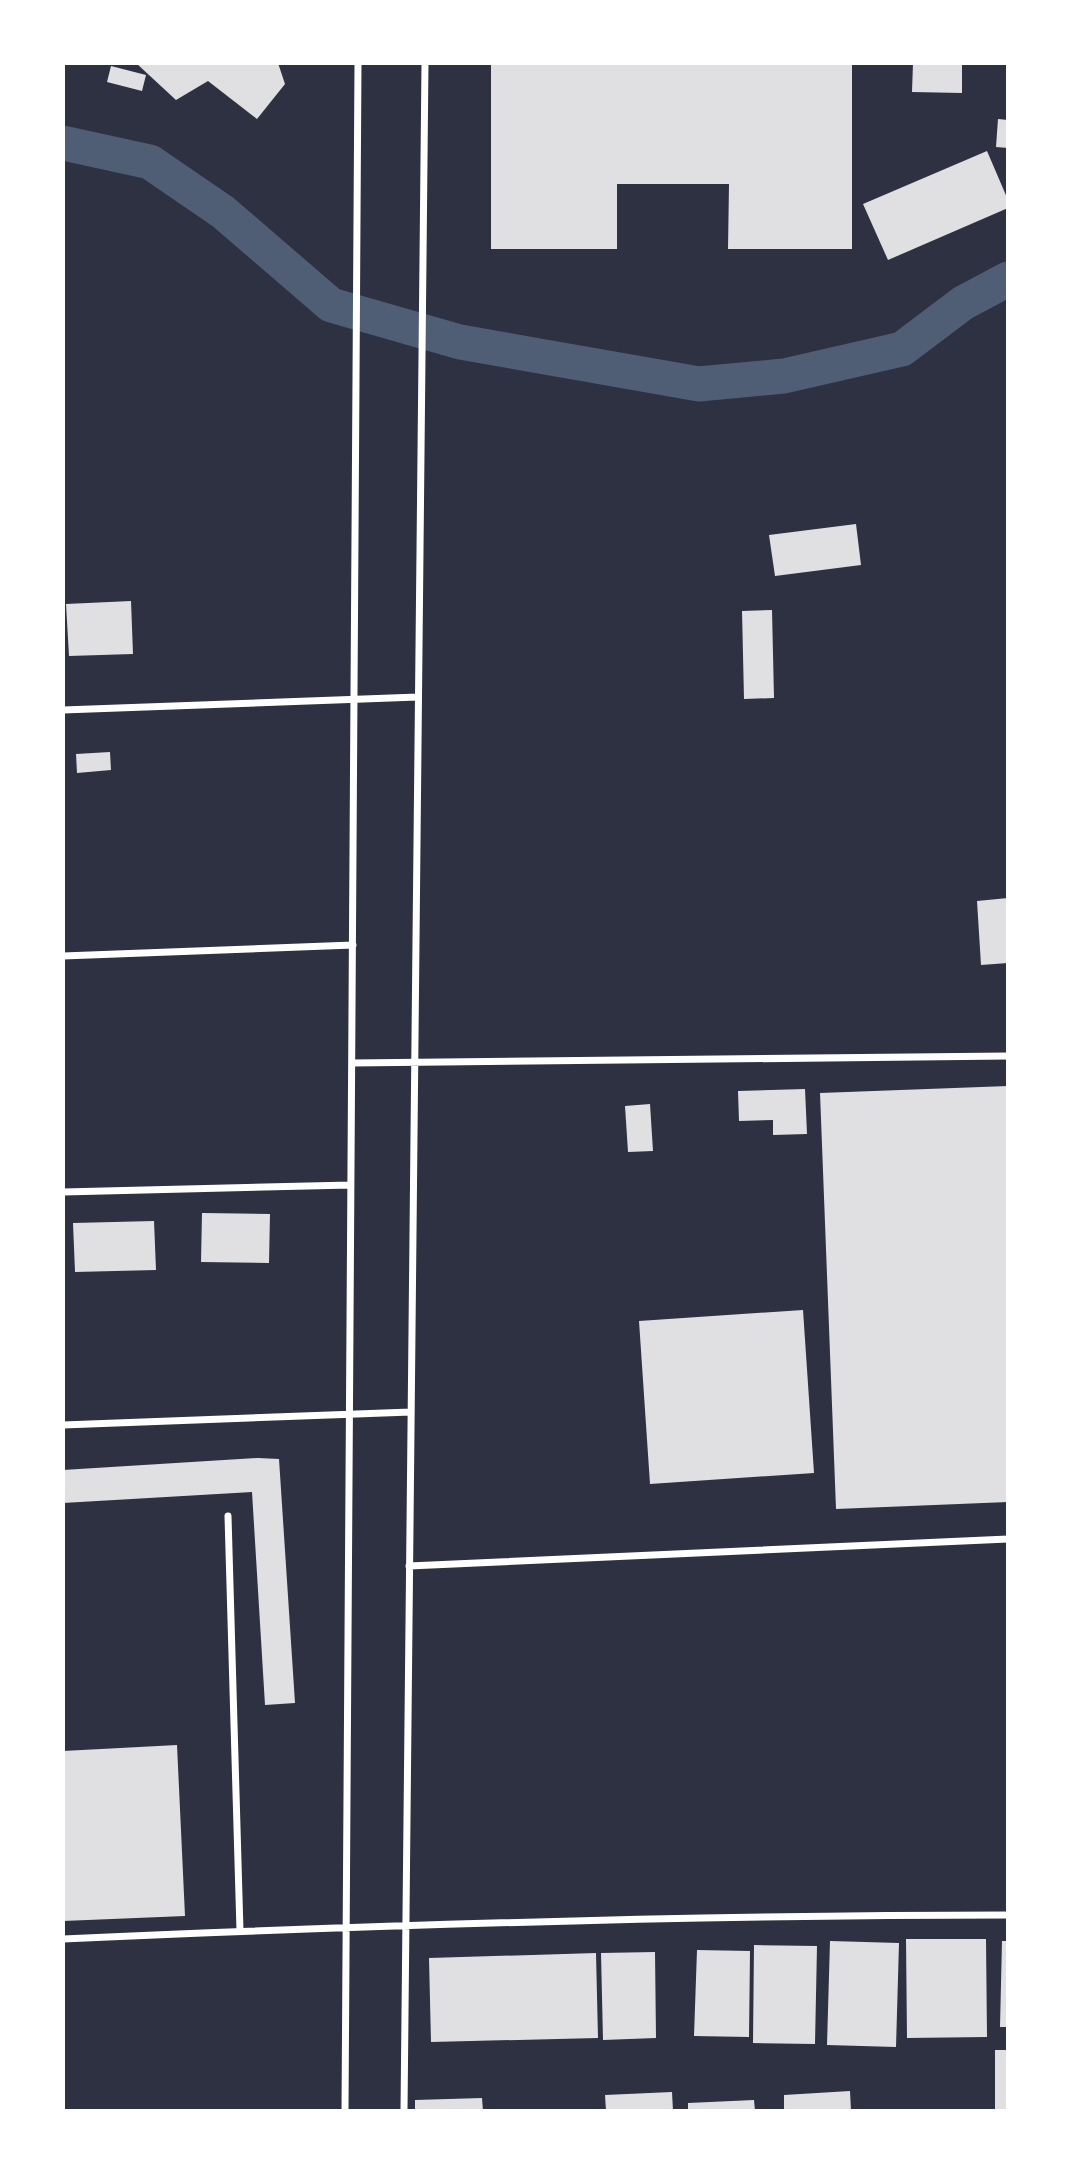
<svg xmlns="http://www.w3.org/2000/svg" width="1071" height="2174" font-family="'PT Sans Narrow',sans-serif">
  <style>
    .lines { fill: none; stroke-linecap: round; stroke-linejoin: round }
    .canal { stroke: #4f5d75; stroke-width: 35 }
    .building { fill: #e0e0e3 }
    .minor { stroke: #fff; stroke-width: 7 }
  </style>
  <rect width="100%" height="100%" fill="#2d3142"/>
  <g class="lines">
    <path class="canal" d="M63,143L150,162L223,212L331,305L460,342L699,384L784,376L902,349L963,303L1008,279"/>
  </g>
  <path class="building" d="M136,63H278L285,84L257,119L208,81L176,100Z
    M491,63H852V249H728L729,184H617V249H491Z
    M913,63H962V93L912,92Z
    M111,66L146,75L142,91L107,82Z
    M998,119L1008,120V148L996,147Z
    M987,151L1008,200V208L888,260L863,204Z
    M856,524L861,565L775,576L769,535Z
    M131,601L133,654L69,656L66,604Z
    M772,610L774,698L744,699L742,611Z
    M110,752L111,770L77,773L76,754Z
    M1008,898V963L981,965L977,901Z
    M1008,1086V1502L836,1509L820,1093Z
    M805,1089L807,1134L773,1135V1120L739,1121L738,1091Z
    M650,1104L653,1151L628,1152L625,1106Z
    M202,1213L270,1214L269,1263L201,1262Z
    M154,1221L156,1270L75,1272L73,1223Z
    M803,1310L814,1473L650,1484L639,1321Z
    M258,1458L279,1459L295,1703L265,1705L252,1492L63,1503V1470Z
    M177,1745L185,1916L63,1921V1751Z
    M906,1939H986L987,2037L907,2038Z
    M830,1941L899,1943L896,2047L827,2045Z
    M1002,1941H1008V2027H1000Z
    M754,1945L817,1946L815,2044L753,2043Z
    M697,1950L750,1951L749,2037L694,2036Z
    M655,1952L656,2038L603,2040L601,1953Z
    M596,1953L598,2038L431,2042L429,1958Z
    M995,2050H1008V2111H995Z
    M850,2091L851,2111H784V2095Z
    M672,2092L673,2111H606L605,2095Z
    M482,2098L483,2111H415V2100Z
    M754,2100L755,2111H688V2103Z"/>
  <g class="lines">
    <path class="minor" d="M63,710L418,697
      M63,956L353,945
      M352,1063L1008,1056
      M63,1192L351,1185
      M63,1425L411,1412
      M228,1516L240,1931
      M409,1566L1008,1539
      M63,1939C378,1925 693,1915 1008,1915
      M345,2111L358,63
      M404,2111L425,63"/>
  </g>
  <rect width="1071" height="2174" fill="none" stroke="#ffffff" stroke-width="130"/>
</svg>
